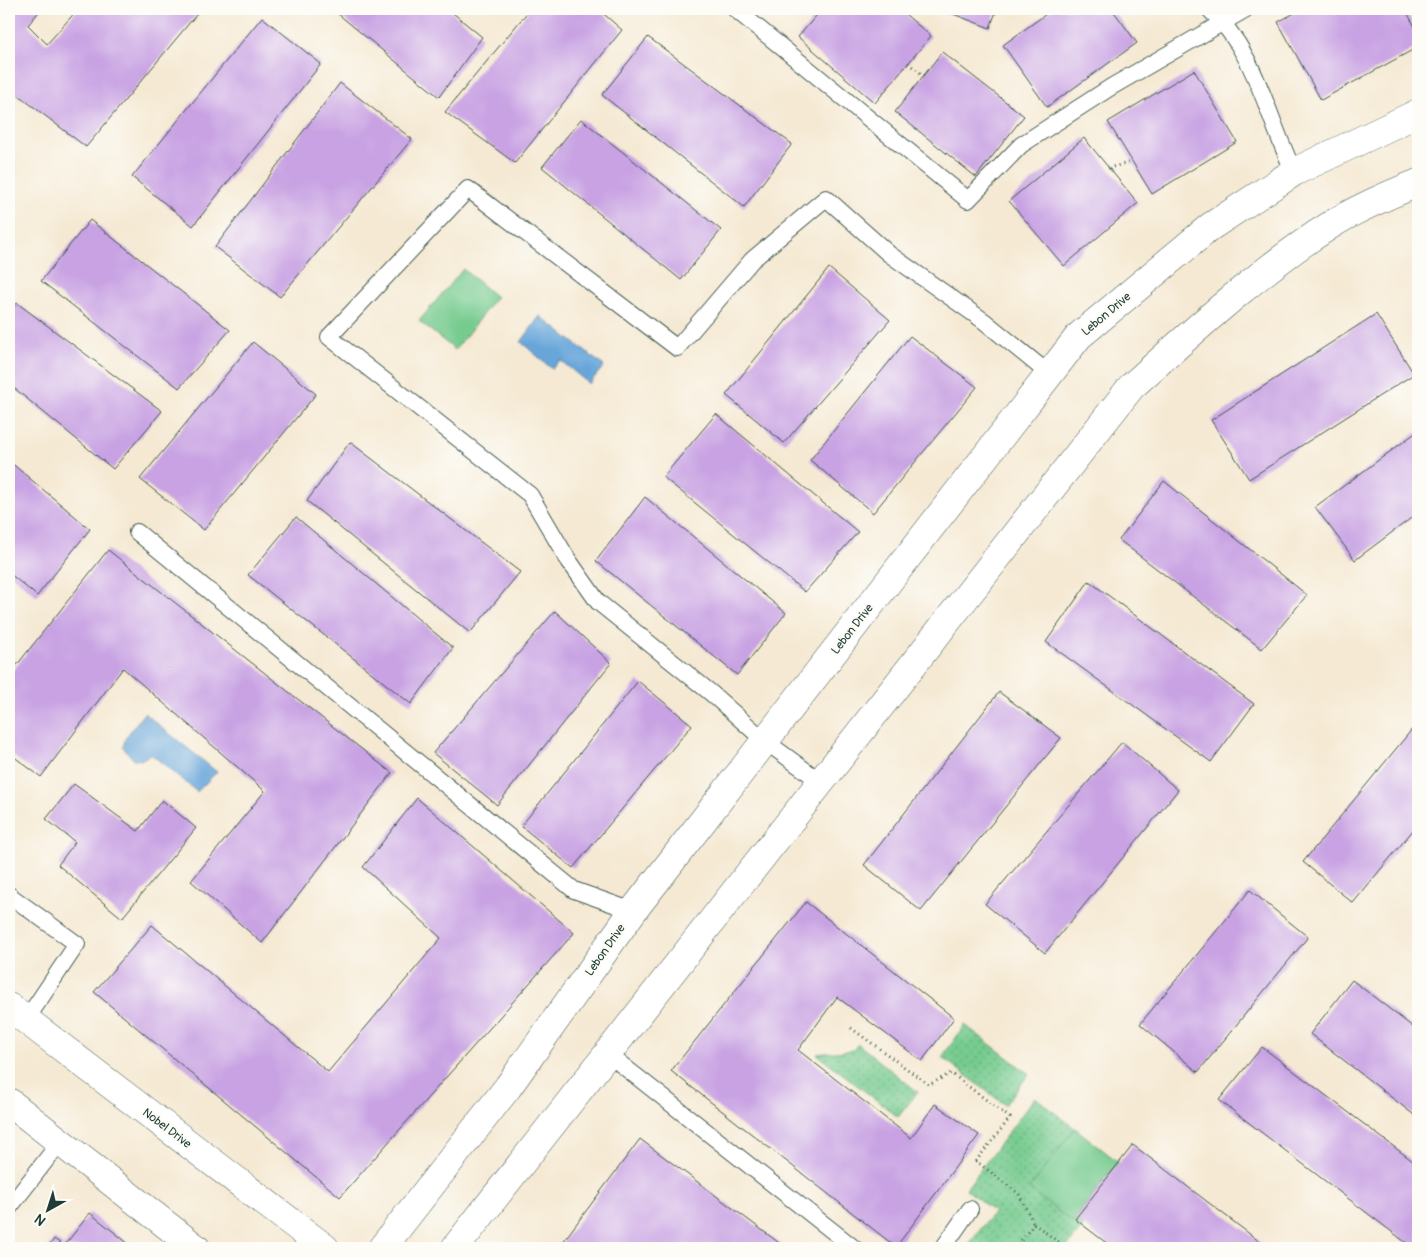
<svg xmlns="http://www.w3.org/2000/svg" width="1427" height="1257" font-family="Pangolin,sans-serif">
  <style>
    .grass { fill: url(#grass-dots); stroke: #4a8462 }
    .park { fill: #76cb8f; stroke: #4a8462 }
    .water { fill: #68a6da; stroke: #447287 }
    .building { fill: #c8a2e3 }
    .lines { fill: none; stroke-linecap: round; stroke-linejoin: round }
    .lane-casing { stroke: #3f574c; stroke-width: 18 }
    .secondary-casing { stroke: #3f574c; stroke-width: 29 }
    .path { stroke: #3f574c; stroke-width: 3; stroke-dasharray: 1 4; stroke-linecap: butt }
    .lane { stroke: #fff; stroke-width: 16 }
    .secondary { stroke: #fff; stroke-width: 28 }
    .labels { text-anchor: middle; stroke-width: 5; stroke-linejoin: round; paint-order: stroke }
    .street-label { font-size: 12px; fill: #1f3d34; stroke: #fdfcf7 }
  </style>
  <defs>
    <pattern id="grass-dots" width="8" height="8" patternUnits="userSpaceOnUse" patternTransform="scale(1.25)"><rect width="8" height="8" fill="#76cb8f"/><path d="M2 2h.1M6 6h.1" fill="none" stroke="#60a676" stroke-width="1.8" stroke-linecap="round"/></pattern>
  </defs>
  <rect width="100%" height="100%" fill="#fdfcf7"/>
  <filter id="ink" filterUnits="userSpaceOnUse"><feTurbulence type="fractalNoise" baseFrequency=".02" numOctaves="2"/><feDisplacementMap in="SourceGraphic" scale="10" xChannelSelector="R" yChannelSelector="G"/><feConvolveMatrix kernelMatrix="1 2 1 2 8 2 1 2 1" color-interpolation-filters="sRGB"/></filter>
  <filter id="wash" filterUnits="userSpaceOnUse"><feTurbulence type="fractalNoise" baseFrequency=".0096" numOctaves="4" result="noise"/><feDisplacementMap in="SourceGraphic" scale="20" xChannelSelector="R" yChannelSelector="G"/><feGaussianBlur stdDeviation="1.12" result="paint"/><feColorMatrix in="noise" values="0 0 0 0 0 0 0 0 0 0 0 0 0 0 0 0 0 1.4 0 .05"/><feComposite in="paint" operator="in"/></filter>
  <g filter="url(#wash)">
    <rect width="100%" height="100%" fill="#f5e9d3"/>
    <path class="grass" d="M965,1025L1029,1074L1005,1105L942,1057Z
      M858,1044L918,1092L898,1117L817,1054L853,1050Z
      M1035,1097L1118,1162L1075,1218L1084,1226L1066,1248H966L994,1212L966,1189Z"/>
    <path class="park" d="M463,269L496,297L455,350L419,321Z
      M1075,1128L1118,1162L1072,1222L1029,1189Z"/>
    <path class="water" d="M540,316L604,366L589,384L560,360L552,369L521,342Z
      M144,713L217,772L197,792L151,754L141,760L133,759L123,747L126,737Z"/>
    <g id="blocks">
      <path class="building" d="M9,9H41L28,25L47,44L78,9H201L86,147L9,88Z
        M332,9H448L482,37L439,97Z
        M530,9H598L622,30L515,163L445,112Z
        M822,9H899L931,36L875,103L798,37Z
        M940,9H997L990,28Z
        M1053,9H1112L1137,43L1047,107L1003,45Z
        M1302,9H1405L1418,32V47L1321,100L1278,22Z
        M262,17L321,64L193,226L132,177Z
        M648,37L792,144L744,207L602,95Z
        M942,52L1024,116L976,177L895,112Z
        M1194,70L1237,142L1152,194L1108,122Z
        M340,83L412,139L280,297L215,247Z
        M581,119L721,230L681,280L542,167Z
        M1084,138L1138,203L1064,266L1009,201Z
        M90,220L230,330L179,388L41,281Z
        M829,268L890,320L784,443L726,395Z
        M17,303L162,411L113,469L9,384V313Z
        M1376,314L1414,374L1249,479L1211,420Z
        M910,336L977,387L873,513L810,460Z
        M253,342L316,394L204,530L140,479Z
        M716,414L858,532L805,592L663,477Z
        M1418,431V513L1355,560L1315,507Z
        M350,442L520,572L470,633L307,501Z
        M9,461L90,529L37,596L9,573Z
        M1164,481L1307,595L1262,649L1119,540Z
        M645,497L786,613L737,675L596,561Z
        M296,517L453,648L411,704L248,575Z
        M108,550L392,773L262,943L191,881L265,791L123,668L41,777L9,753V675Z
        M1089,581L1254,704L1211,762L1046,642Z
        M555,611L611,663L497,805L433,753Z
        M638,681L692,725L573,868L521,826Z
        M999,692L1061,738L921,911L864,865Z
        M1418,722V824L1353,903L1303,862Z
        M1122,742L1178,790L1045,953L985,904Z
        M74,784L138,831L162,800L196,828L122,918L58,865L75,842L46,819Z
        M417,798L574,933L340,1197L94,992L152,925L328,1072L441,938L363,867Z
        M1250,890L1308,937L1198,1072L1140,1024Z
        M806,902L954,1018L922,1061L837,997L798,1050L911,1138L935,1104L979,1135L896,1247L671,1071Z
        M1352,980L1418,1031V1118L1310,1034Z
        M1262,1047L1418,1165V1248H1413L1219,1100Z
        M640,1139L786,1248H560L559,1247Z
        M1133,1145L1268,1248H1113L1075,1219Z
        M90,1213L134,1248H48L54,1239L64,1246Z"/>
    </g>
  </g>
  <g filter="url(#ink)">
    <use href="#blocks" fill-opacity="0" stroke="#3f574c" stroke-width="1"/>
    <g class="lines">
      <defs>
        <path id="lane" d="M735,9L968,200L1021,145L1111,87L1246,9
          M1209,9C1256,51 1267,117 1294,172
          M137,532L574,890L633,911
          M821,782L765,741L711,693L598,602L567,558L530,495L329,337L468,189L677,348L752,260L826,198L889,254L984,321L1049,374
          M9,895L77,944L26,1020
          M608,1054L854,1248
          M9,1208L60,1142
          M943,1248L970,1209"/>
        <path id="secondary" d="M9,1007L325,1248
          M9,1102L196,1248
          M382,1248L508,1087L633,911L1079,336L1210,227L1294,172L1418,113
          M455,1248L1131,387C1195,330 1257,272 1329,226C1357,208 1388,195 1418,183"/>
      </defs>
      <use href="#lane" class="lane-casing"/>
      <use href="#secondary" class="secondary-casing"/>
      <path class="path" d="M908,63L923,75
        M1108,168L1132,162
        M851,1028L929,1085L951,1073L1010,1118L976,1161L1019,1194L1034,1224
        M1015,1248L1034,1224L1067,1248"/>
      <use href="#lane" class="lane"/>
      <use href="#secondary" class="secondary"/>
    </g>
  </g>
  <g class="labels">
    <g class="street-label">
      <text transform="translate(1106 314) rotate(-40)" y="4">Lebon Drive</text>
      <text transform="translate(852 629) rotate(-52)" y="4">Lebon Drive</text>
      <text transform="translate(605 950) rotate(-55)" y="4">Lebon Drive</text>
      <text transform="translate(167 1128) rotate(37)" y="4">Nobel Drive</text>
    </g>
  </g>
  <rect width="1427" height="1257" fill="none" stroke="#fdfcf7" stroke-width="30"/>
  <g transform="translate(48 1210) rotate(219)" stroke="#fdfcf7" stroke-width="4" paint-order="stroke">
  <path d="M0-4L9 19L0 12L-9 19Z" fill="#1f3d34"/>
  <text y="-8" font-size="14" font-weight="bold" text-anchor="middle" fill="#1f3d34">N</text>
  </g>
</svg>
